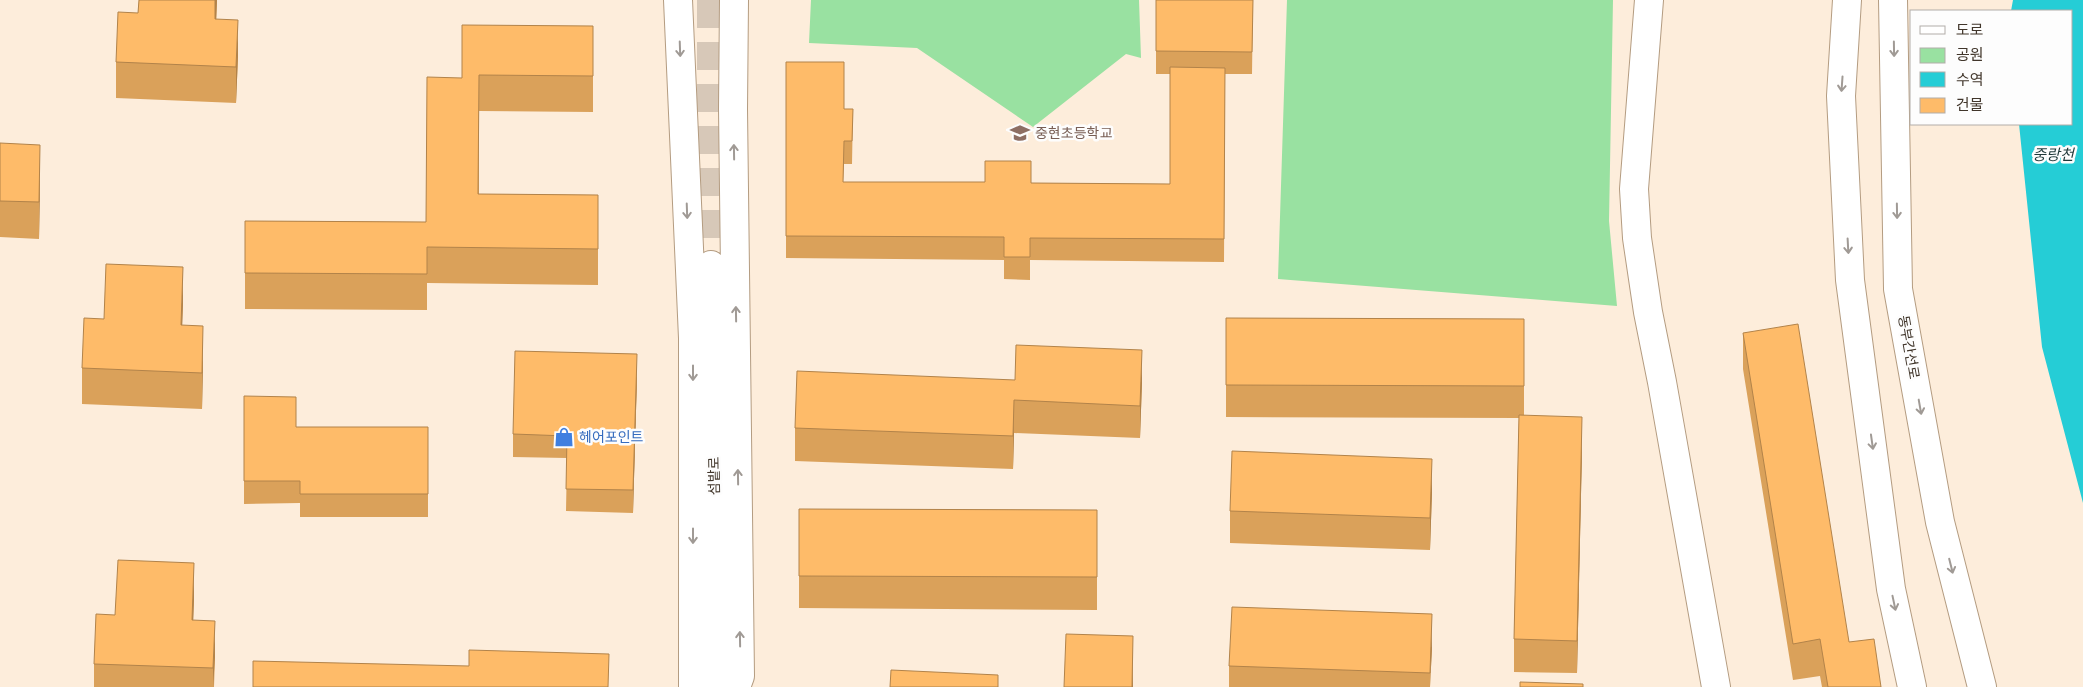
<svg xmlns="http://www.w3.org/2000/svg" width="2083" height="687" font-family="Manrope,'Noto Sans KR',sans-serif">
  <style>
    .green { fill: #99e1a1 }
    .water { fill: #25cdd6 }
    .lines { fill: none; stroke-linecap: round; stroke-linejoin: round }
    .secondary-tunnel { stroke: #d7c8b8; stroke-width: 28; stroke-dasharray: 28 14; stroke-linecap: butt }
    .street-casing { stroke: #b49c81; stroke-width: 30 }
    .secondary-casing { stroke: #b49c81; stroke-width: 30 }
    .highway-casing { stroke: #b49c81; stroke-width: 30 }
    .street { stroke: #fff; stroke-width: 28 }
    .secondary { stroke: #fff; stroke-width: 28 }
    .highway { stroke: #fff; stroke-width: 28 }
    .wall { fill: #daa15a }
    .shaded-wall { fill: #b2834a }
    .building { fill: #febb69; stroke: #b2834a }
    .oneway { stroke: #a09a95 }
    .labels { text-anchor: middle; stroke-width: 5; stroke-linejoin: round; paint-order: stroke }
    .education-label { font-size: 14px; fill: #785e54; stroke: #fdfdfd; text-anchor: start }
    .street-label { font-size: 14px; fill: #41362b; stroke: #fdfdfd }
    .shop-label { font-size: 14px; fill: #366cbe; stroke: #fdfdfd; text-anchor: start }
    .water-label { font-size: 15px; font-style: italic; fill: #1f3839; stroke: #fdfdfd }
  </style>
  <rect width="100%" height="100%" fill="#fdeddb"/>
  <path class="green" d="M811,0H1139L1141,58L1126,54L1033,127L917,48L809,43Z
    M1287,0H1613L1609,221L1617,306L1278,279Z"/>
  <path class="water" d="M2013,0H2083V503L2042,347L2019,124H2072V11H2011Z"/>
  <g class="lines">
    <path class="secondary-tunnel" d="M711,0V265"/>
    <defs>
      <path id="street" d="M1649,0L1634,189L1637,238L1648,312L1662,382L1716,687"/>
      <path id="secondary" d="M678,0L693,338V687
        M734,0L733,109L740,676L736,687
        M711,265L718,687"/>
      <path id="highway" d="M1847,0L1841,96L1850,280L1891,589L1912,687
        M1893,0L1898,289L1940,522L1982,687"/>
    </defs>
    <use href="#street" class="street-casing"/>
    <use href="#secondary" class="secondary-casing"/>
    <use href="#highway" class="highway-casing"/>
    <use href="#street" class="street"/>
    <use href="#secondary" class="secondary"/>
    <use href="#highway" class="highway"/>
  </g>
  <path class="wall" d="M139,0H217L216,19L238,56L236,103L116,98V62L138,13Z
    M1156,0H1253L1252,74H1225L1224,262L1030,260V280L1004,279V260L786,258V62L844,109H853L852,164H844L843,182L1170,184V74H1156Z
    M593,26V112L479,111V194L598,195V285L427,283V310L245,309V221L426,222L462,78Z
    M0,143L40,181L39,239L0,237Z
    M183,303L182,325L203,362L202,409L82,404V368L104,319Z
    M1226,318L1524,319V415L1582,450L1577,673L1514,672V639L1519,418L1226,417Z
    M1743,333L1849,642L1881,687H1822L1820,676L1793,680L1743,369Z
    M637,377L633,513L566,511L567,458L513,457V434Z
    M1015,380L1142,382L1140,438L1014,433L1013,469L795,461V428Z
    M244,396L296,427H428V517H300V503L244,504Z
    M1432,492L1430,550L1230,543V511Z
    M799,509L1097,510V610L799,608Z
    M194,599L193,620L215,657L214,687H94V664L115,615Z
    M1432,647L1430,687H1229V666Z"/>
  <path class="shaded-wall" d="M215,0H217L215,55Z
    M238,20V56L236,103V67Z
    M40,145V181L39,239V202Z
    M183,267V303L181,361V325Z
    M203,326V362L202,409V373Z
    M1142,350V382L1140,438V406Z
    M637,354V377L633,513V490Z
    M1014,400V433L1013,469V436Z
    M1582,417V450L1577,673V641Z
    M1432,459V492L1430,550V518Z
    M194,563V599L192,656V620Z
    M1432,614V647L1430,687Z
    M215,621V657L213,687V668Z
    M1133,636V687H1132Z"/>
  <path class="building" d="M139,0H215V19L238,20L236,67L116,62L118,12L138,13Z
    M1156,0H1253L1252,52L1156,51Z
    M462,25L593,26V76L479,75L478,194L598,195V249L427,247V274L245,273V221L426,222L427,77L462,78Z
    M786,62H844V109H853L852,141H844L843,182H985V161H1031V183L1170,184V67L1225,68L1224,239L1030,238V257H1004V237L786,236Z
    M0,143L40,145L39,202L0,201Z
    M106,264L183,267L181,325L203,326L202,373L82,368L84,318L104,319Z
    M1226,318L1524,319V386L1226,385Z
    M1798,324L1849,642L1874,639L1881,687H1828L1820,639L1793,644L1743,333Z
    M1016,345L1142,350L1140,406L1014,400L1013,436L795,428L797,371L1015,380Z
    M515,351L637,354L633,490L566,489L567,436L513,434Z
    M244,396L296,397V427H428V494H300V481H244Z
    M1519,415L1582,417L1577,641L1514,639Z
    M1232,451L1432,459L1430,518L1230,511Z
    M799,509L1097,510V577L799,576Z
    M118,560L194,563L192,620L215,621L213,668L94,664L96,614L115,615Z
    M1232,607L1432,614L1430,673L1229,666Z
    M1066,634L1133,636L1132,687H1064Z
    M469,650L609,654L608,687H253V661L469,666Z
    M891,670L998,675V687H890Z
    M1520,682L1583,684V687H1520Z"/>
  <defs><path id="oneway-shaft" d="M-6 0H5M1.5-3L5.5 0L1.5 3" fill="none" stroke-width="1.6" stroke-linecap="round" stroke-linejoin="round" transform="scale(1.25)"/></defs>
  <g class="oneway">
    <use href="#oneway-shaft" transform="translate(680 49) rotate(88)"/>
    <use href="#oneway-shaft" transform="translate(1894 49) rotate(89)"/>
    <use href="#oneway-shaft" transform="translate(1842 84) rotate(94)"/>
    <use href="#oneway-shaft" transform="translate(734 152) rotate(-91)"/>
    <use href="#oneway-shaft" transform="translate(687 211) rotate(88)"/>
    <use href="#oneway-shaft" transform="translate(1897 211) rotate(89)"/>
    <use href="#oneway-shaft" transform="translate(1848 246) rotate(87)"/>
    <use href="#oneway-shaft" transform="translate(736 314) rotate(-91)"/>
    <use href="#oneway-shaft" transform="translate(693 373) rotate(90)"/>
    <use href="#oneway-shaft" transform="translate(1920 407) rotate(80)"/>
    <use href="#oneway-shaft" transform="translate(1872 442) rotate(82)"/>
    <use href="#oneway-shaft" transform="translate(738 477) rotate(-91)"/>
    <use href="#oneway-shaft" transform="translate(693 536) rotate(90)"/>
    <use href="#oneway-shaft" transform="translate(1951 566) rotate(76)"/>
    <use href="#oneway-shaft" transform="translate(1894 603) rotate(78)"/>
    <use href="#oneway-shaft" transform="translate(740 639) rotate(-91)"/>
  </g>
  <defs>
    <symbol id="school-bare" viewBox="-9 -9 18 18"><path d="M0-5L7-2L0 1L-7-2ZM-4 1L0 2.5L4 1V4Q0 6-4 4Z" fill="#8d6e63" stroke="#fdfdfd" stroke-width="2.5" paint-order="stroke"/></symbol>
    <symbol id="shop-bare" viewBox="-9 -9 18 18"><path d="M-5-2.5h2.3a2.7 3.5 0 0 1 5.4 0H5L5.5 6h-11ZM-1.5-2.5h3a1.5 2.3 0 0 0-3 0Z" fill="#3f7fe0" stroke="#fdfdfd" stroke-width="2.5" paint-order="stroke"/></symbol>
  </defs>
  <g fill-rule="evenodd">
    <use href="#school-bare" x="1006" y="119" width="28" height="28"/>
    <use href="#shop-bare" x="550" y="423" width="28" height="28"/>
  </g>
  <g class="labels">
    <g class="education-label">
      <text x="1035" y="138">중현초등학교</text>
    </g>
    <g class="street-label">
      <text transform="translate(1909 347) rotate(80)" y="5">동부간선로</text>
      <text transform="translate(714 476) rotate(-91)" y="5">섬밭로</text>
    </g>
    <g class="shop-label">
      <text x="579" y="442">헤어포인트</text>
    </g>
    <g class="water-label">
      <text x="2053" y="160">중랑천</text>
    </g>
  </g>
  <rect x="1910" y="10" width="162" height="115" fill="#fdfdfd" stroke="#b2ada9"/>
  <rect x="1920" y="26" width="25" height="8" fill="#ffffff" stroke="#b2ada9"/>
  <text x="1956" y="35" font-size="15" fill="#41362b">도로</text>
  <rect x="1920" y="48" width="25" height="15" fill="#99e1a1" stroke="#b2ada9"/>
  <text x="1956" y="60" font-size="15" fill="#41362b">공원</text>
  <rect x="1920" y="72" width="25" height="15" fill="#25cdd6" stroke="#b2ada9"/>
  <text x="1956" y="85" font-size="15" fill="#41362b">수역</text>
  <rect x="1920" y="98" width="25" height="15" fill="#febb69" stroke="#b2ada9"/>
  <text x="1956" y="110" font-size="15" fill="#41362b">건물</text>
</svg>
